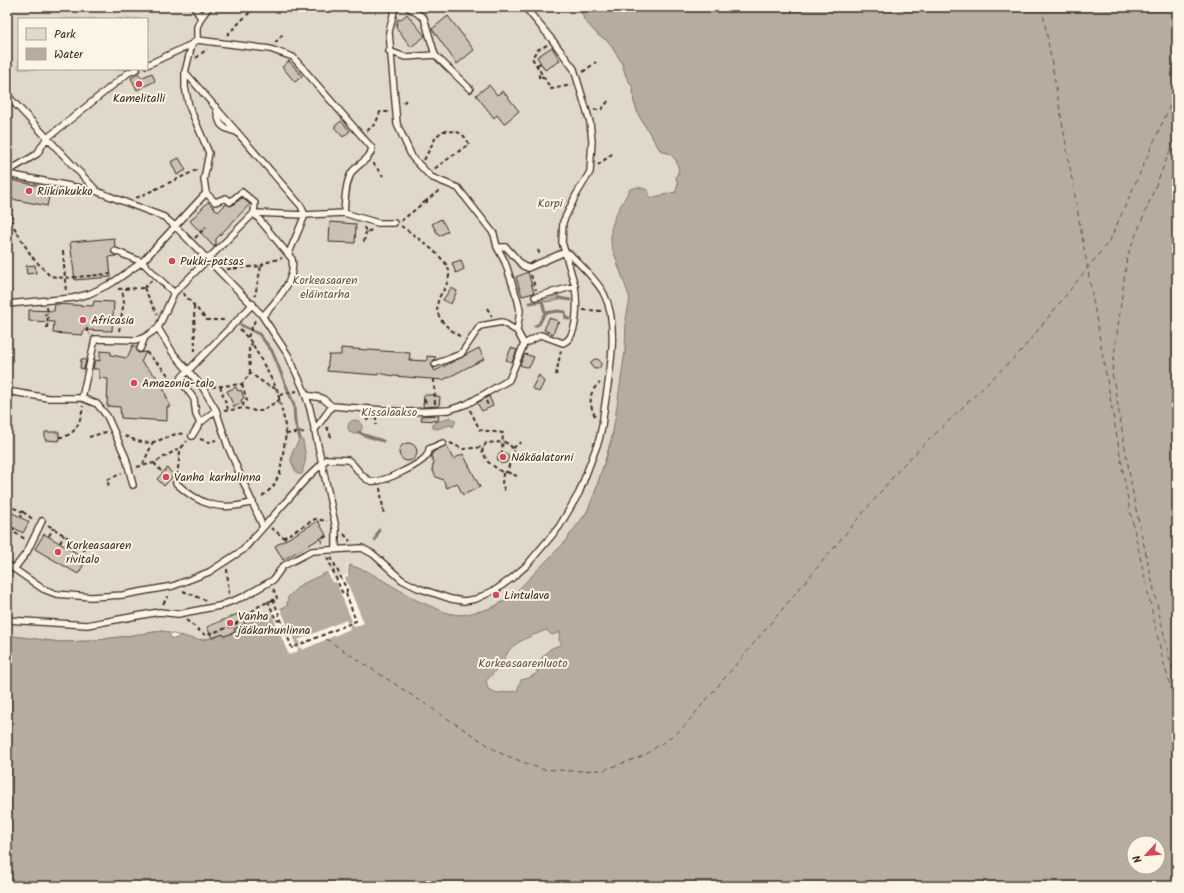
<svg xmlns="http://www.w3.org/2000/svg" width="1184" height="893" font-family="Kalam,sans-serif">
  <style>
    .green { fill: #e0d8c8; stroke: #8e8173; fill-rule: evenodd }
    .water { fill: #b7ad9e; stroke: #85796b; fill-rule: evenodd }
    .pier { fill: #fcf5e5 }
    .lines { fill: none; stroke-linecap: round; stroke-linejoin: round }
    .stream { stroke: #85796b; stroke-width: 3 }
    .ferry { stroke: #605144; stroke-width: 1; stroke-dasharray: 5 4; stroke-linecap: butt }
    .building { fill: #ccc2b3; stroke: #3b2a1e }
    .lane-casing { stroke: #3b2a1e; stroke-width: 8 }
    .path { stroke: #3b2a1e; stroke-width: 2; stroke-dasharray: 4 3; stroke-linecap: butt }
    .lane { stroke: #fcf5e5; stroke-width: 5.5 }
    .poi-dot { fill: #d1495b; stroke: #fcf5e5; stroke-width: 1.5 }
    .labels { text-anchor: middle; stroke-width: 4; stroke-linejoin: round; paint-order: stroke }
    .poi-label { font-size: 12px; fill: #3b2a1e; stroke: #fcf5e5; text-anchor: start }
    .park-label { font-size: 12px; fill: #645648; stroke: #fcf5e5 }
  </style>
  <rect width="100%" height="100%" fill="#fcf5e5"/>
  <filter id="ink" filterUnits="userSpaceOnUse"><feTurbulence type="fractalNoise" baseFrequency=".025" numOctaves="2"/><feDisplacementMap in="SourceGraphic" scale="8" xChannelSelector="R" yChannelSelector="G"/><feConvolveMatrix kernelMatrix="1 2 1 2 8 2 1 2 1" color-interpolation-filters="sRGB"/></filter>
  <g filter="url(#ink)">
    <path class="green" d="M7,7H580V11L598,35L608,41L621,61L626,76L633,88L634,102L639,116L660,150L670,154L676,160L679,170L676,177L678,184L676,192L650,198L648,190L617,264C622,275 628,286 630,298C631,304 626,325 626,334C625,381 616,428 601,473C597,486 593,501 586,513C572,535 554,555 536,573C515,595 495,611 465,615C438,618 374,578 349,565L348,573L349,576L224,636L196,640L162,631L90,641L60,642L13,636L7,634ZM19,19H147V69H19Z
      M594,625L504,724L463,666L483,633Z"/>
    <path class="water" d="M580,7H1177V886H7V634L13,636L60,642L90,641L162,631L168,632L172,639L177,638L180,635C199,641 205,642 223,634L225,636L235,632L234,629L287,606L288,597L300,585L328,572L332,583L349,576V565L367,571L418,601L450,614L463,615L493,608L512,596L563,544L587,512L595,492L612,439L625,352L626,319L630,299L611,244V230L615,216L630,189L638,187L648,190L650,198L676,192L678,184L676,177L679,170L676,160L670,154L660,150L639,116L634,102L633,88L626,76L621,61L608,41L598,35L584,20ZM546,630L552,635L560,632L559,640L562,644L550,649L538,662L537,673L529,678L521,680L517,691L497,693L488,689L486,681C493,674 499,666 505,657C507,655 508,651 510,649C519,640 534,635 546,630ZM1134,843H1158V867H1134Z
      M558,294L560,300L545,302L542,297Z
      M450,417L455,420V423L453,427L450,425L437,429L433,428V424L436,421H441Z
      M348 427a7 7 0 1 1 14 0a7 7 0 1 1-14 0Z
      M300,438L303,441L306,458L302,474H297L291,461L292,453Z"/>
    <path class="pier" d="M349,563L348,573L349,576L345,578L364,623L355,627L353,624L349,626L350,629L302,650L301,647L297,649L298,651L289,655L271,612L280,608L296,645L300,644L298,640L346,620L347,623L352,621L336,582L332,583L327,571H330L333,580L347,575V564Z"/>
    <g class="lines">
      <path class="stream" d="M559,298L570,300
        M530,303L542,301
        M545,313L558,311L565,312L566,318L569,319
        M241,325L259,334L272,351L294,405L295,422L300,438
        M535,326L539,324L545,313L542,301
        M359,432L364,435L383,441
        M375,540L379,530"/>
      <path class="ferry" d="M1042,7L1129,506L1163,661L1177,709
        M1177,133L1127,257L1112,372L1135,505L1169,657L1177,683
        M326,639L500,753L541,769L572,771L604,770L645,755L682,729L903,465L1022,350L1110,240L1177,90"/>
    </g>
    <path class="building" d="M407,14L425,36L411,47L396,27L398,19L400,20Z
      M448,16L474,50L457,64L432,29Z
      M552,47L560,61L545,70L537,57Z
      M289,61L302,76L295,82L282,67Z
      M152,73L155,81L137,90L131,78L139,74L141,78Z
      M489,85L497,95L503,91L519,111L504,124L497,115L494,118L476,95Z
      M341,121L350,131L343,137L334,127Z
      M179,158L186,170L177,175L171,162Z
      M10,180L51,188L47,206L7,198Z
      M242,198L250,204L216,239V244L214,247L190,221L208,202L218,212L226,204L231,206Z
      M441,219L448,231L439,236L432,224Z
      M330,222L356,224L355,243L329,242Z
      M114,238L115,247L111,251L116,256L109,257L111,277L75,280L70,242Z
      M461,260L464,269L456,273L452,263Z
      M35,265L36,273L27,274L26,266Z
      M528,272L534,293L522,296L516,277Z
      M451,288L457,291L451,304L443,300Z
      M94,301L114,302L112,331L83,330V335L53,333L54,322L29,321V310L54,311L55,304L93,306Z
      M549,318L558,321L553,334L544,330Z
      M133,345L136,347L138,353L146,352L141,362L156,376L163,387L170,407H167V421L121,418L120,407L107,406L108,379L99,378V369H93L95,360L100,361V351L111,352V355L127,358Z
      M341,348L410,353L409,360L427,361V356L436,357L431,364L435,371L479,348L484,359L443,380L394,376L378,373V375L327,371L329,355H341Z
      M511,348L517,350L512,362L506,360Z
      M525,354L534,357L530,366L526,367L520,365Z
      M591 364a5 5 0 1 1 10 0a5 5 0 1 1-10 0Z
      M81,359L86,360L84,369L80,368Z
      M539,375L544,382L539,392L532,388Z
      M236,387L238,391L241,390L244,398L241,400L242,403L234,407L227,391Z
      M424,395H434L440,397L439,406L423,407Z
      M489,396L493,406L482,411L477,403Z
      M439,415L438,421L421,420L422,416Z
      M45,432H59V441L45,440Z
      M399 452a9 9 0 1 1 18 0a9 9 0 1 1-18 0Z
      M446,445L453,459L463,454L480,487L463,495L457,483L447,488L443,480L436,477L432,469L434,462L431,456L433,452Z
      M497.5 458a5.5 5.5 0 1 1 11 0a5.5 5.5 0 1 1-11 0Z
      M167,468L174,475L164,486L157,479Z
      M11,512L29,522L23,533L7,524V519Z
      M318,521L326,535L283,560L275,546Z
      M44,534L87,559L78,574L35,549Z
      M240,613L245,624L234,629L235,632L224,636L223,634L212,638L207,627Z"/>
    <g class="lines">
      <defs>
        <path id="lane" d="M194,7L201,18L197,27V40
          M408,7L424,18L435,55
          M525,7L553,41L574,69L590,122L592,141L590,172L576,195L563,222L562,242L575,286L535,297
          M201,18L209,7
          M389,51L405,57L435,55L470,89
          M147,65L192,44L197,40L270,49L293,57L372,148C370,160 359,163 352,172C345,183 345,201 344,213L305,215L289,253
          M7,95L96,190
          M216,107C219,124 219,128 237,132
          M7,170L12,169L37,154L46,139L128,73L137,69
          M7,174L96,191L164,217L176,227L261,314L288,355L304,390L310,409L336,528V550
          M206,193L215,202L226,198L230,202L242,192L255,203L254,213L292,259C296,281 277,300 263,316
          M344,213L378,223H394
          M115,251L142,262
          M174,293L142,262L206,193L204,179L209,153L189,106L185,87V72L192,44
          M7,304L73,298L89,294L112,283L142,262
          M158,328L173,353L203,388L216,410L228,447L263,527
          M524,344L541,335L563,343C579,337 577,300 575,286
          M140,349L145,337
          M435,364L461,354L480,326L502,322L517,331
          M7,391L48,398H82L97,404L107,416L126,458L133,485
          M306,395L322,398L332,406L408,412L449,410L467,404L509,380L524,344L517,331L520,311L518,301L505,262L497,247L494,234L458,188L431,177L412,157L397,124L389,32L395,7
          M82,398L95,339L137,340L145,337L158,328L174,293L254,213L305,215L301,206L185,72
          M200,423L196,415L194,399L180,379L253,304
          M314,431L332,406
          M192,436L200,423L216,410
          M176,483C199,505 221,512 253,502
          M7,564L43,589L56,594L91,597L123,595L173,586L209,572L243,550L306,479L327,459L348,460C357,466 360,478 371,481C381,484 422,464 427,455C428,454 429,451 429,449L443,443
          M14,569L27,552L42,521
          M7,620L87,625L159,612L178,614L219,606L243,597L273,580L283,566L312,551L362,548L373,554L402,580L418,588L451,599L464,601L476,599L497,589L512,578L527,565L559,527L579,493L599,440L602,426C606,388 622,329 604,294C597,280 581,266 570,254L565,252L528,268L523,266L506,247H497"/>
      </defs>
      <use href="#lane" class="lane-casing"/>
      <path class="path" d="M178,7V8
        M245,7L253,11
        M227,35L249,13L258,7
        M275,43L283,34
        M547,45L537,50L532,58L551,89L572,85
        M196,58L207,49
        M537,65L541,63
        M583,72L596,62
        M539,78V75L541,78L543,76
        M403,103L406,100
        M594,110L602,109L610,99
        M367,131L376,123L380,112H389
        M424,160L436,137L442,131C456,131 463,131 469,144L434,169
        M373,163L383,176
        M598,165L613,153
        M136,198L199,169
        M7,203L12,205V224L32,257L50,276L64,278L110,274
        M427,203V200L441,189
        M401,221L427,200
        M401,226C412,233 448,259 449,271C450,280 445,288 441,294C429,316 447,327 462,338
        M364,227L366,232L372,230
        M195,238L206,227
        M364,242L366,232
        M538,250L540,255
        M63,251L66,292
        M261,266L264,263L282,258
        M227,269L261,266L255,296
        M531,275L536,290
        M144,288L157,314
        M144,288L152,280
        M118,289L144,288
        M183,293L207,320H226
        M194,306L195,351
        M487,308L492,317
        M583,310L602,311
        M44,315L48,314L47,307
        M558,323H560
        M47,328L48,314
        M87,328V332L90,334
        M240,329L252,343L277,389L284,419L286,434L280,473L273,487L260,498
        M119,331L124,301L122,289
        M248,337L255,320
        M146,352L164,370L172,380
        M250,373L249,349L252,343
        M556,375L561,350
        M434,379L435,404
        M242,384L247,401L243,404L244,408
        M220,386L228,409
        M212,387L242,384L250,373L267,385L277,389
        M280,395L297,391
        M424,399L427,404
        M486,401L489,407
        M470,410L480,430L503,433L502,452
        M224,411L244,408L255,411H261L281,399
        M595,416C589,404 588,391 600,383
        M376,417V425
        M366,420L374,418
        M327,427L332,439
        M286,434L306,432
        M125,436C134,440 143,444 153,442C164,440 173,432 184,434
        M59,437C76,437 81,420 83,406
        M89,437L106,432
        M200,439L209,442L216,440
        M504,442L509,444L514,450L507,472L503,473L488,462L482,451L486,443Z
        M450,443L463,449L484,447
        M513,448L521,442
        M512,456L522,460
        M154,463L161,471
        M143,464L153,442
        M137,467L154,463L183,446L187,441
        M507,472L517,476
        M503,473L502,484L506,493
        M177,476L180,452L182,447
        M109,486L107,480L122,473
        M380,488L384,515
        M7,505L23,512L20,517
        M23,512L34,520
        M48,525L84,548L81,555
        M14,528L12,531L25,539
        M271,528L286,539
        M344,534L350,541
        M49,536L53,528
        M283,538L315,519L327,521
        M60,543L64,535
        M322,543L321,538L329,536
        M71,549L75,542
        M331,557L347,590L346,594
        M227,569L229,595
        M7,581L11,575
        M183,591L205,600
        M273,599L292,648L356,621L346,594L342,592L327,557
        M268,601L276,620L280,621
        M163,604L168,596
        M186,620L205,635L233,626L259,606L277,598L273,588"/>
      <use href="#lane" class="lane"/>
    </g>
  </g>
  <g class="poi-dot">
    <circle cx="139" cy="84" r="4"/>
    <circle cx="29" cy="191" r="4"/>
    <circle cx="172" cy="261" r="4"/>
    <circle cx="83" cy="320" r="4"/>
    <circle cx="134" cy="383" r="4"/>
    <circle cx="503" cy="457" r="4"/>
    <circle cx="166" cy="477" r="4"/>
    <circle cx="58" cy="552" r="4"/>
    <circle cx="496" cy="595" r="4"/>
    <circle cx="230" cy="623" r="4"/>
  </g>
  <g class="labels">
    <g class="poi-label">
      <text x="139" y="102" text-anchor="middle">Kamelitalli</text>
      <text x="37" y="195">Riikinkukko</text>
      <text x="180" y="265">Pukki-patsas</text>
      <text x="91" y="324">Africasia</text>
      <text x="142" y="387">Amazonia-talo</text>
      <text x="511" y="461">Näköalatorni</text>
      <text x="174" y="481">Vanha karhulinna</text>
      <text x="66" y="549">Korkeasaaren<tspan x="66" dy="14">rivitalo</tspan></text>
      <text x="504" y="599">Lintulava</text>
      <text x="238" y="620">Vanha<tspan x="238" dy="14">jääkarhunlinna</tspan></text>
    </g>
    <g class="park-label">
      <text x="550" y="207">Korpi</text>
      <text x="325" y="284">Korkeasaaren<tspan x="325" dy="14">eläintarha</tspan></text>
      <text x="389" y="416">Kissalaakso</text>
      <text x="523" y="667">Korkeasaarenluoto</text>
    </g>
  </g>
  <rect width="1184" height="893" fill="none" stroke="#fcf5e5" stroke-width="24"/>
  <rect x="12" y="12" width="1160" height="869" fill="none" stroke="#3b2a1e" stroke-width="1.5" filter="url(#ink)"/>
  <rect x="18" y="18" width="130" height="52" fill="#fcf5e5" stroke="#afa495"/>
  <rect x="26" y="28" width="20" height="12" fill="#e0d8c8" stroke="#afa495"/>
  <text x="54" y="38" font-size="12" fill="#3b2a1e">Park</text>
  <rect x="26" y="48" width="20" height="12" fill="#b7ad9e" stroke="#afa495"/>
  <text x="54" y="58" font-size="12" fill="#3b2a1e">Water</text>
  <g transform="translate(1146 855) rotate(244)"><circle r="19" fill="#fcf5e5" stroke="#afa495"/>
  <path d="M0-3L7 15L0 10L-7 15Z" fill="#d1495b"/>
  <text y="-6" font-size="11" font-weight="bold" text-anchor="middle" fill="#3b2a1e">N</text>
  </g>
</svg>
